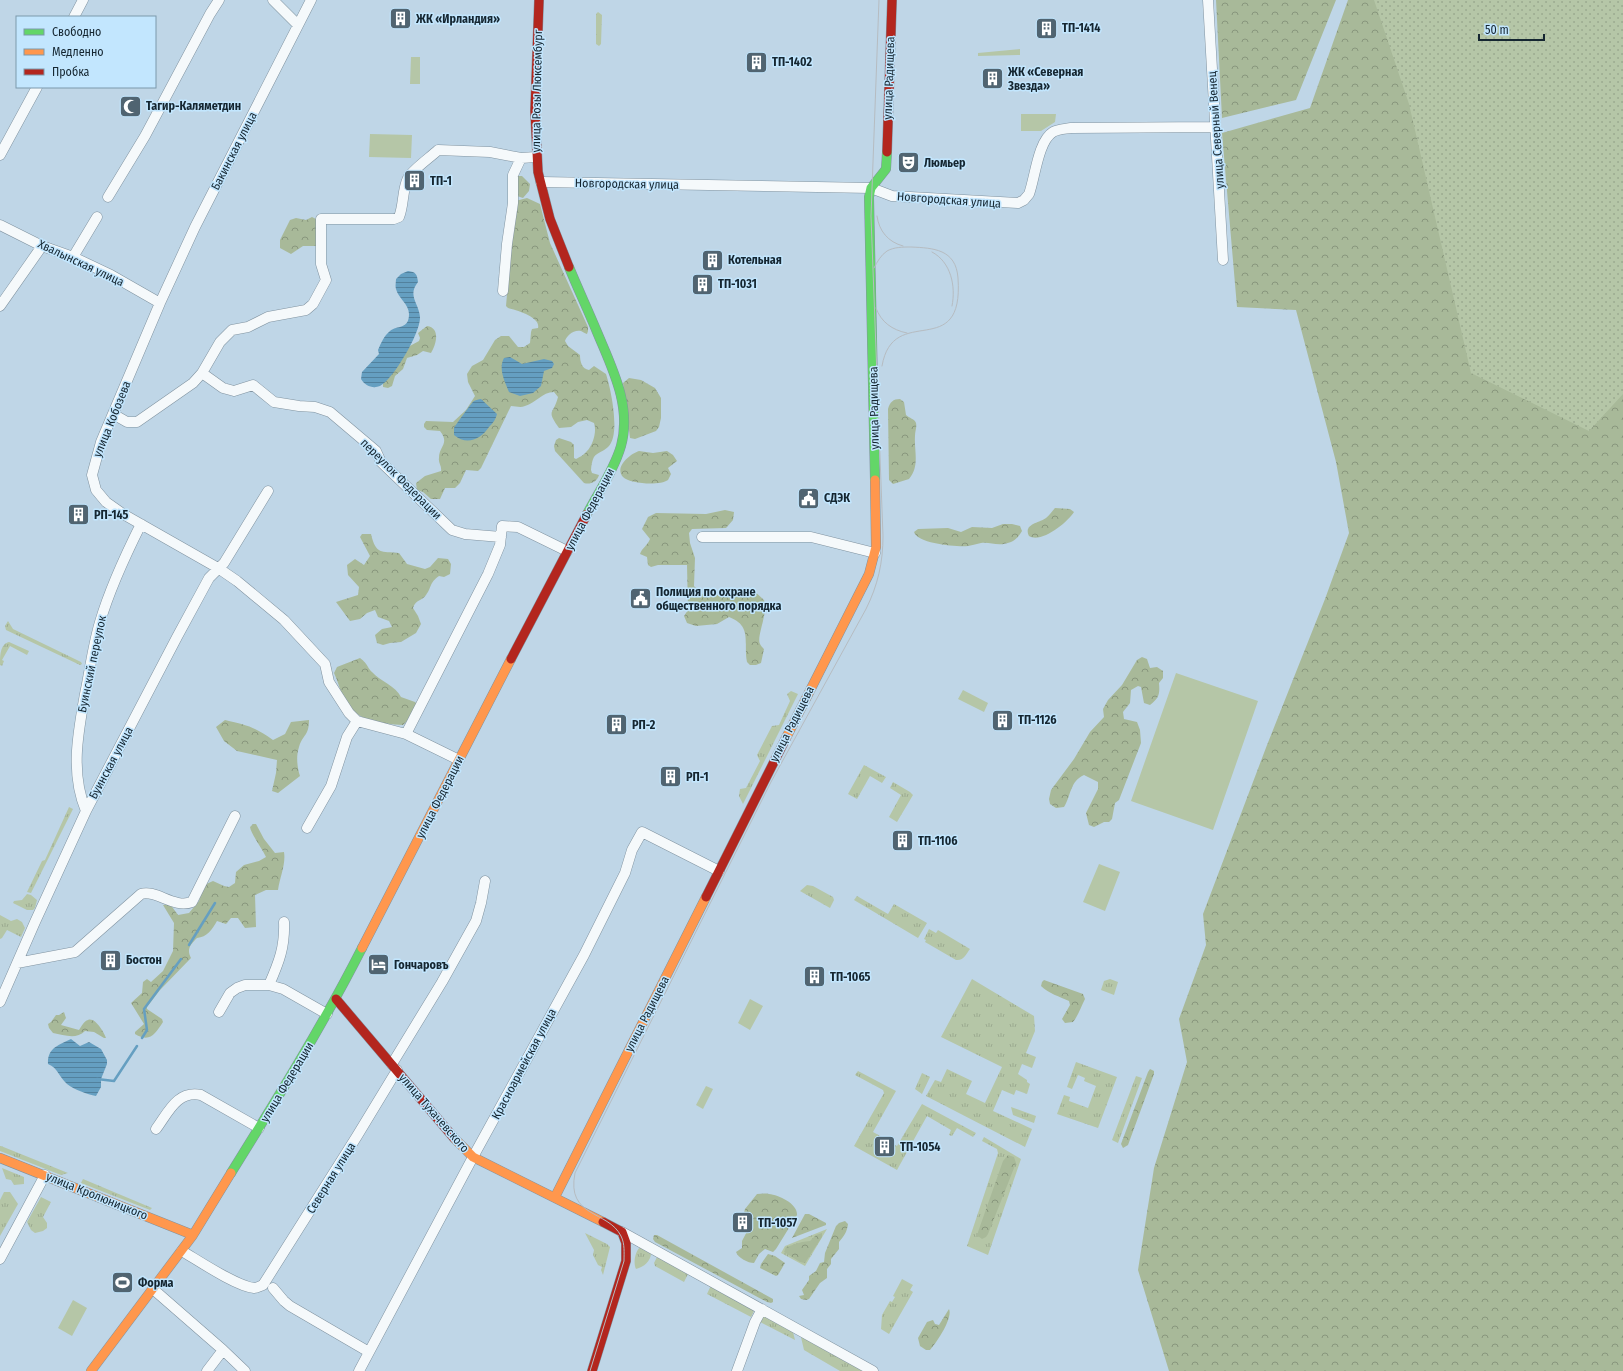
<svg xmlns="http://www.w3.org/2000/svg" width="1623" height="1371" font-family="'Fira Sans Condensed',sans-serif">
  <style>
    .grass { fill: url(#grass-tufts) }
    .forest { fill: url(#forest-crowns) }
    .park { fill: #b5c6a7 }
    .garden { fill: url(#garden-dots) }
    .water { fill: url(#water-rules) }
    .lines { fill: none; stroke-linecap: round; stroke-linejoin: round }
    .stream { stroke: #659fc1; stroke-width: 2.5 }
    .street-casing { stroke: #8093a0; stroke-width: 11 }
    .fast-casing { stroke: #8093a0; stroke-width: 10 }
    .slow-casing { stroke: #8093a0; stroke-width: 10 }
    .jam-casing { stroke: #8093a0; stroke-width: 10 }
    .street { stroke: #f5f9fb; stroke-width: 10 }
    .fast { stroke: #63d668; stroke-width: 9 }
    .slow { stroke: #ff974d; stroke-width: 9 }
    .jam { stroke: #b3261e; stroke-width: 9 }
    .tram { stroke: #b6bcc1; stroke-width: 1 }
    .labels { text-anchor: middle; stroke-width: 3; stroke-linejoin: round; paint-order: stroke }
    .poi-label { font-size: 12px; font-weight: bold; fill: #152631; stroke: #c2e6fe; text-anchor: start }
    .street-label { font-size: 12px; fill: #152631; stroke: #c2e6fe }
  </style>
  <defs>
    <pattern id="grass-tufts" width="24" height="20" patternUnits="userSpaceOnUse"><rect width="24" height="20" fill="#b5c6a7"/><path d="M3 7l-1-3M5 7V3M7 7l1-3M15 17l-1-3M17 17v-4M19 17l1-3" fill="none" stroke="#9baa90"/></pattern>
    <pattern id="forest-crowns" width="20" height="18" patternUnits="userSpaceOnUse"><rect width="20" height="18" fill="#a8b999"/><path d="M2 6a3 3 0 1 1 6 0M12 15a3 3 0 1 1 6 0" fill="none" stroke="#88967d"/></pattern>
    <pattern id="garden-dots" width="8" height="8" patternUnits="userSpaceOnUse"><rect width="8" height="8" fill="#b5c6a7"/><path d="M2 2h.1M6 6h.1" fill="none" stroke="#9baa90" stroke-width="1.8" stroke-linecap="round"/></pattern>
    <pattern id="water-rules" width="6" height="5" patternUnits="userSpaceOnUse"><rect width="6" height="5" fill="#659fc1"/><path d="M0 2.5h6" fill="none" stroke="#52819d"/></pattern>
  </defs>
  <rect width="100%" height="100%" fill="#bfd6e7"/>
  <path class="grass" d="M598,12L602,15L601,44L599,46L596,44V14Z
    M8,621L13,629L81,662L82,664L80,665L6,630L5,626Z
    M9,642L29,651L27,655L10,646L2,660L4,661L2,666L0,665C0,656 0,644 9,642Z
    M791,691L798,694L743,804L739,796L740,789L746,788L760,761L757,755L772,726L779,725L790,701L787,694Z
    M864,765L886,777L882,783L870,776L857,799L848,794Z
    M893,782L910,792L913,795L897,822L889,817L901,795L890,788Z
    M69,807L73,809L31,893L27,892L42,861L45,860Z
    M807,885L813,886L833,897L834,900L830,908L800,891Z
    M27,894L31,895L37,900L35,908L33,910H27L13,903L14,901L22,900Z
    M857,896L888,914L894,904L927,923L918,938L854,900Z
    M0,915L11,921L17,919L22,922L25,928L21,937L7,930L2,938L0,939Z
    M929,929L936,933L938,930L970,949C966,954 964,961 956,960L925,942L926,940L924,939Z
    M972,979L1034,1016L1035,1031L1026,1053L1036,1057L1032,1068L1022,1064L1018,1074L1027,1080V1082L1030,1084L1027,1094L1016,1090L1014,1095L1002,1090L993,1111L1032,1129L1025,1147L926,1096L935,1080L941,1082L947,1069L972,1081L966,1094L985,1103L1002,1067L941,1037Z
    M1110,979L1118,982L1114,995L1101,990L1104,981Z
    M1076,1062L1117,1077L1098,1128L1057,1114L1064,1095L1070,1097L1069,1101L1088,1108L1096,1086L1084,1081L1085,1078L1078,1075L1072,1089L1067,1087Z
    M858,1071L896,1091L873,1132L884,1138L876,1152L885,1157L892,1143L897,1146L922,1104L976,1133L973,1137L957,1128L952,1136L949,1135L951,1130L927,1116L897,1170L854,1146L884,1093L883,1090L855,1075Z
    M922,1073L930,1077L922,1094L915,1089Z
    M1136,1076L1142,1078L1118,1143L1112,1140Z
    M1011,1107L1036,1116L1034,1123L1013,1115Z
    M984,1137L1021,1159L988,1255L967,1246L998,1153L997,1149L982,1141Z
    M0,1146H1L68,1173L61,1175L0,1151Z
    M2,1168L24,1177V1184L14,1185L11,1180L6,1179Z
    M83,1179L152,1208L150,1210L81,1183Z
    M4,1192H10L18,1204L0,1236V1200Z
    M41,1197L51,1202L43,1217L47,1223V1228L43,1231L35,1233L31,1230L27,1222Z
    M827,1229L805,1266L781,1253L785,1246Z
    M585,1233L607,1244L610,1247L603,1275L601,1270L602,1267L598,1265L593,1255L594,1250Z
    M640,1247L651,1253C651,1261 644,1267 636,1269C633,1263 635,1252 640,1247Z
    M657,1257L690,1270L684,1282L655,1266L654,1263Z
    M902,1279L913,1285L910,1290L913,1292L889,1334L881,1329L882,1315L890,1301L892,1302L895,1297L893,1296Z
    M712,1283L756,1307L751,1317L707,1294Z
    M766,1313L792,1328L795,1340L758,1321Z
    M800,1333L868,1371H840L804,1350Z"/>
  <path class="forest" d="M1216,0H1336L1296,100L1222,118Z
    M1348,0H1623V1371H1169L1138,1270L1154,1168L1187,1062L1179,1019L1206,945L1203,914L1267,745L1325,599L1349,533L1336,462L1296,310L1237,307L1222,133L1310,108Z
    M518,176H522L530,184L529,191L523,198L517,196L515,180Z
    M527,198L540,204L550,243L588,327V331L587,334C584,333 583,332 581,331C574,329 566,336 565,341L568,346L580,355C580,362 582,369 589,370L594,366L606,374C611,389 621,436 608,447C598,456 593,450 591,470L592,473L599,475C597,482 590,485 584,483L555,451L554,446L556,440L559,438L571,442L574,445V458L576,459C580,457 585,454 587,451C593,445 597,431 594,423L587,420L578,422L571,427L559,428C546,409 553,416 558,397L554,392C542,392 536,403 525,406C520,408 516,406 511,406L481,468L478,471L466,470L460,483L455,488H445L440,499H431L423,492L417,490L416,483L425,476L441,471C442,466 438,463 439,458C439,446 450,444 440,431L427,430L424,427V424L426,421L453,422L466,410L475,396L468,382L467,374L472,366L483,360L495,340L501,336H509L518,347H524L530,343L531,332L532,329L538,328C541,317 516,310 508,308L506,306L515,201Z
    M312,217L316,219L317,246H303L291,254L280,248V240L290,220L296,218L306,220Z
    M427,326C441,328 436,345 431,353L423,351L417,355L407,358L403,369L395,376L392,386L388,388L383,387V383L408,347L419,341L420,338L418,333Z
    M629,378L641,380L655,388L661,398V418L659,427L656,431L635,439L630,438L623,383Z
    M900,399L904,402L906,415C909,418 915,419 916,423C917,427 915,431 915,436C914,451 920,466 909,479L893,484L889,480L888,409C890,402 893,399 900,399Z
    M639,451L653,453L667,451L673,455L677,461L668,468L671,474L668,480C660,486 630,484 623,477C614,467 630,454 639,451Z
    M1055,508L1070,509L1074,512C1068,522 1041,544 1029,536C1023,524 1039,523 1046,518C1050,515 1052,511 1055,508Z
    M725,510L734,512L733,520L726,528L692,529L689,533L690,543L695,558L694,586L701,594L715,593L719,596L727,590L752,589L764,600C769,612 756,636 760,644C761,646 763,648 764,649L761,663L756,665H750L747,662C743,643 753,626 729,617L717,624L696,626L687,623L684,616L688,610L687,565H658L651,567L648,565L647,557L640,554C642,548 647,546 650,539L642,529L648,517L656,513L706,514Z
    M1003,524H1012L1020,526L1022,531C1019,536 1016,540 1011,542C998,547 992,542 981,543C977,544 973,545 968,546C957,547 918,544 914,532L918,529L948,528L961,532L972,527L992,528Z
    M362,534H371C376,555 381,551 399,553L407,564L425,569L430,567L438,558L448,559L451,564L450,574L444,577L439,576C429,583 432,587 426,595C422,601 416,599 413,608L418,616L421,624L416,633L401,642L390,643L383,645L377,643L375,635L382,629L392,627L389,621L378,617L375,610L367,613L360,619L350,621L336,602L358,595L359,587L348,575L347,565L355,559L364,565L370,556L360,537Z
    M1142,657L1147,659L1150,668L1157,667L1163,671V678L1159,683C1160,694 1159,698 1150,705L1144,703L1141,687L1138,686L1131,690L1130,703L1123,712L1124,719L1137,722L1140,730L1141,743L1119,800L1115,803L1112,819L1109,822H1104L1094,827L1089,825L1086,813L1098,789V782L1084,775C1070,781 1071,796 1064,807L1056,808L1050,804L1049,799L1051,790L1074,759L1090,732L1104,717L1103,709L1108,700L1122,685L1137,660Z
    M360,658C369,665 366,666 372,672C380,681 396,686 401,697L415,702L418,705L410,718L403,725C381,724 355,721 344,699C340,691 338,681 334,673L337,667Z
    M225,720C247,725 255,727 273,740L285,734L291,722L309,720C309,736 303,734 299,747C296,756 297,767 300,776L278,793L272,791L276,773L277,760L237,751L224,741L216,727Z
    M253,824H256L264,839L275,853L284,852C286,864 280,877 278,890H266L255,895L256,927L245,928L238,918H231L226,924L217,921C212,930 207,937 197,938C191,944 186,949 191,958L160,990L147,1007V1009L162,1019L163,1022C155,1034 150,1043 135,1034V1032L144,1024L131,1003L142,993L143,982L147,979L151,982L163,971L173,951L174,923L163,905L170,904L178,915L189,913L199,901L204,885L213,881L224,886L229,887L235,883L236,872L244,865L259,861L266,857C262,848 251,834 250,827Z
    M1044,980L1083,994L1085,999C1081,1007 1078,1016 1073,1022L1065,1023L1062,1019L1070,1005L1069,1001C1060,997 1048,993 1041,986L1042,982Z
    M64,1012L66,1018L61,1025L79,1030C81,1027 84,1021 88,1020C95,1017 104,1032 106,1038H104L94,1032L85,1031C76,1040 64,1035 53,1033L49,1028L48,1024L51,1022L56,1015H59Z
    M1150,1069L1154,1071V1074L1128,1145L1123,1148L1121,1144L1148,1072Z
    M1008,1155L1014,1157L1016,1163L988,1234L986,1237L982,1239L978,1236V1232L1003,1161Z
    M757,1194C761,1194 765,1193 769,1194C779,1195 798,1204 797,1215L776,1249L773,1252L765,1249L759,1254L754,1263C748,1263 738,1258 736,1252L742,1248V1241L752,1222L743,1216L745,1209Z
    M805,1214H809L826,1223V1225L792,1238Z
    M845,1221L848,1224C847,1232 844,1236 839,1242V1249L831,1259V1264L827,1269V1278L820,1283L809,1299L806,1300L801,1299L799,1296L804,1295L802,1290L809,1280V1276L816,1271L820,1263L824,1262L825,1253L836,1226L839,1223Z
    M822,1233V1237L805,1263L800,1262L784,1252L786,1247L802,1242L810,1241L816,1235Z
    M654,1235H657L773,1299V1302L771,1303L767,1302L655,1242L653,1239Z
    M768,1254L775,1256L785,1263L778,1275L776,1276L760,1268L761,1264Z
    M949,1309C953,1318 937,1342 930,1350H926L920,1346L918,1338L927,1322L933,1320L935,1324L939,1325Z"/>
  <path class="park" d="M1020,49V55L978,56V53Z
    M411,57H420V84H410Z
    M1021,114H1056L1055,122L1041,131H1021Z
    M370,134L412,135L411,158L369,157Z
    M1176,673L1258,701L1213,830L1131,801Z
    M963,690L988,703L984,712L958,699Z
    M1099,864L1120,872L1105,911L1083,902Z
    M750,999L763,1006L750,1030L738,1023Z
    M706,1086L713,1089L703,1109L696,1105Z
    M73,1300L87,1308L72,1336L58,1328Z"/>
  <path class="garden" d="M1374,0H1623V394L1589,431L1471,373L1409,104Z"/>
  <path class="water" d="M408,271C416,272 417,274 418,282C407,296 419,303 420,317C421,332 393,380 380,386C373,389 365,386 361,379L362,372L379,354L378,350C381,343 384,336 390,331C397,325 409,330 409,314C409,304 398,298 396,289C395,286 396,282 396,279L401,274Z
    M510,357L522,364L544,359L552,361L554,364L552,368L544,371L541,386L533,393L520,396L509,392C505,382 498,369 504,358Z
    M481,399L497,414C496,419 493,423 489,427C481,439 467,446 454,435C454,433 454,429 454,428C455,426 472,402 474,401C476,400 479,399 481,399Z
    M71,1039L80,1046L89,1042L101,1049L107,1060V1064L101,1079V1087L96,1096C87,1094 75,1090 67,1084C59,1077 58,1068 48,1064C47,1048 59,1045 71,1039Z"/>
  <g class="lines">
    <path class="stream" d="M189,945L215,903
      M142,1038L147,1030L144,1009L181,959
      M97,1079L114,1081L137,1046"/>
    <defs>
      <path id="street" d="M273,0L298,25
        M311,0L195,227L160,303L101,442L92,475L96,490L106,502L123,514L218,568L237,581L284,620L325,664L329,682L349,713L357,721L406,734L459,760
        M1208,0L1223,260
        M74,17L83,0
        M0,155L37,87
        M541,182L871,188L892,196L1018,203L1024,200L1029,194C1035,178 1038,141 1053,132C1058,129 1065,129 1071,128L1215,127
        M108,197L145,136L210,14L219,0
        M0,225L42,246L73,257L111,275L160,303
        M73,257L97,217
        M503,291L507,244L513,203V175L521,158
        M0,306L42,246
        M202,373L223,388L234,391L253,385L274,402L299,406L315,407L330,412L369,445L376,451L381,462L452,530L465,534L501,537
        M113,414L127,422H137L193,383L202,373L220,342L232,330L248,327L268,317L306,310L313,304L326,280L321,264V219H394L399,217C404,205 402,190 408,178C411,171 432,156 438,150L490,152L521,158L536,157
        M702,537H811L875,553
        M406,734L488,574L500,545L502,526L518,527L567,551
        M86,811C70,773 78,733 85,694C90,670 93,645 100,622C110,588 125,556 141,524
        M307,828L331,786L347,737L357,721
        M17,963L75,952L141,894C156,889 174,909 192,902L235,816
        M269,985C279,962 285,947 284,922
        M0,1002L35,922L86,811L177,637L209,578L224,563L268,491
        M219,1012L230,993L237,988L245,985H269L283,989L327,1014
        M392,1064L442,982L476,921L481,903L485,881
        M156,1129C168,1113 177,1090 201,1095L259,1128
        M622,1232L873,1371
        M182,1251C199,1261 236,1286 254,1288C257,1288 260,1286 263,1285L357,1136L397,1070
        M0,1259L45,1175
        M273,1288L284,1301L290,1306L369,1352
        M153,1289L223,1350L245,1371
        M207,1371L223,1350
        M359,1371L473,1157L584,955L625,873L632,850L642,832L719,871
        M737,1371L755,1322L762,1309"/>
      <path id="fast" d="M569,267C578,289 588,310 597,332C612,368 632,406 621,446C614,470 598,493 587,514
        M875,480L869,197L871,188L886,169L887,152
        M231,1173C277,1099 323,1025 362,948"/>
      <path id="slow" d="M786,738L869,574L876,547L875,480
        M362,948L511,659
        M454,1138L473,1157L603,1222
        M0,1158L193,1235
        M555,1197L706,897
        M91,1371L193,1235L231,1173"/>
      <path id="jam" d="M539,0L535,111L538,172L550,219L569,267
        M887,152L892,0
        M511,659L587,514
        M706,897L786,738
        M336,999L454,1138
        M592,1371L626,1261V1243L622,1232L603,1222"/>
    </defs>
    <use href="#street" class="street-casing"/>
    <use href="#fast" class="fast-casing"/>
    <use href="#slow" class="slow-casing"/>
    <use href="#jam" class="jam-casing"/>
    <use href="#street" class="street"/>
    <use href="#fast" class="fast"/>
    <use href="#slow" class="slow"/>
    <use href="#jam" class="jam"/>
    <path class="tram" d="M877,216C879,231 888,242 903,246
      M932,252C951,262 956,286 952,306
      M874,268C877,262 881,255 887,251C894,247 903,247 911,247C933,248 956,249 958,278C964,364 893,301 882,366
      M876,308C881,322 892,330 907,333
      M590,1371L624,1261C624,1253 625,1244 621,1236C608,1210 566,1218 575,1173L771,782L866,609C878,585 883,562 883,536L871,216L879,0"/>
  </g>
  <defs>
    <symbol id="building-square" viewBox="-11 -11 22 22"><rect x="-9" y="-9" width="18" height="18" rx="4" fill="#506471" stroke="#c2e6fe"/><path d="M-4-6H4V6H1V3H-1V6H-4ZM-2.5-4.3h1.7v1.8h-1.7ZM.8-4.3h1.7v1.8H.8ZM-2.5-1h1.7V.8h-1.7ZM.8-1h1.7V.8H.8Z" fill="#fff"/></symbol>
    <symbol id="mosque-square" viewBox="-11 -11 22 22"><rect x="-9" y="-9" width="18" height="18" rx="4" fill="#506471" stroke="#c2e6fe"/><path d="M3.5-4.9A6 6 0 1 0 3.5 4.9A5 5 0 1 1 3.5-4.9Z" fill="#fff"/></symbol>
    <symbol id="theatre-square" viewBox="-11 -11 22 22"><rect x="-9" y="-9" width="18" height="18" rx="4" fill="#506471" stroke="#c2e6fe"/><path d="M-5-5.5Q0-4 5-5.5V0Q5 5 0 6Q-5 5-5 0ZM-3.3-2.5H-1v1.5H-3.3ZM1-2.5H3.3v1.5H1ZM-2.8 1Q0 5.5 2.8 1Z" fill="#fff"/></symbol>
    <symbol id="civic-square" viewBox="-11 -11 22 22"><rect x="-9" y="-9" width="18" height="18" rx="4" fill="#506471" stroke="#c2e6fe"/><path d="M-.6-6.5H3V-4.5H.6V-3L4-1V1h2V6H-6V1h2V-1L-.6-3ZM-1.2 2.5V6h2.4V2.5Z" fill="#fff"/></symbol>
    <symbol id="hotel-square" viewBox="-11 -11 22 22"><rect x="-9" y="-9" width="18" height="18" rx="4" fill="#506471" stroke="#c2e6fe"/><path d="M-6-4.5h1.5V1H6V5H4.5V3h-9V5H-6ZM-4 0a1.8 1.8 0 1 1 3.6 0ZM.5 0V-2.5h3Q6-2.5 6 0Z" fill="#fff"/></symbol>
    <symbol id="stadium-square" viewBox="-11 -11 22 22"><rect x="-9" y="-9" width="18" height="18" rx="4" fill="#506471" stroke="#c2e6fe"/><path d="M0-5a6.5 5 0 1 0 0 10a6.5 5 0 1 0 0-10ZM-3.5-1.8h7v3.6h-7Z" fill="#fff"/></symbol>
  </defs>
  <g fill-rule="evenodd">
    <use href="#building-square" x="388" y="6" width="25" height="25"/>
    <use href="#building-square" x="1034" y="16" width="25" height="25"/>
    <use href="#building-square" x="744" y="50" width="25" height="25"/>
    <use href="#building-square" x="980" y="66" width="25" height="25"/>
    <use href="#mosque-square" x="118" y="94" width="25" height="25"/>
    <use href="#theatre-square" x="896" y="150" width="25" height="25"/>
    <use href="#building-square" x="402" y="168" width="25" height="25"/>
    <use href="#building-square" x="700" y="248" width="25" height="25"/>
    <use href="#building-square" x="690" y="272" width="25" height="25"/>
    <use href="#civic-square" x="796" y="486" width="25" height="25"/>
    <use href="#building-square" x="66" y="502" width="25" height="25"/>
    <use href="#civic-square" x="628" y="586" width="25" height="25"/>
    <use href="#building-square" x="990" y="708" width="25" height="25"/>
    <use href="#building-square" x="604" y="712" width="25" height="25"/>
    <use href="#building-square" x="658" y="764" width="25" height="25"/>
    <use href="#building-square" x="890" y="828" width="25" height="25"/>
    <use href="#building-square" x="98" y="948" width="25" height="25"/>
    <use href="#hotel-square" x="366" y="952" width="25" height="25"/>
    <use href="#building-square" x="802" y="964" width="25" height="25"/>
    <use href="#building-square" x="872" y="1134" width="25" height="25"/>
    <use href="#building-square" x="730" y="1210" width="25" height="25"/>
    <use href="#stadium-square" x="110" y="1270" width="25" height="25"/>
  </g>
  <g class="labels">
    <g class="poi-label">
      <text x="416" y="23">ЖК «Ирландия»</text>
      <text x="1062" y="32">ТП-1414</text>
      <text x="772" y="66">ТП-1402</text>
      <text x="1008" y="76">ЖК «Северная<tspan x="1008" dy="14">Звезда»</tspan></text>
      <text x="146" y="110">Тагир-Каляметдин</text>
      <text x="924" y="167">Люмьер</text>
      <text x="430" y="185">ТП-1</text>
      <text x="728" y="264">Котельная</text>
      <text x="718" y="288">ТП-1031</text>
      <text x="824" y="502">СДЭК</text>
      <text x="94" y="519">РП-145</text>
      <text x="656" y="596">Полиция по охране<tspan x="656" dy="14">общественного порядка</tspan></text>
      <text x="1018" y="724">ТП-1126</text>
      <text x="632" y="729">РП-2</text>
      <text x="686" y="781">РП-1</text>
      <text x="918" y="845">ТП-1106</text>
      <text x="126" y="964">Бостон</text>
      <text x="394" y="969">Гончаровъ</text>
      <text x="830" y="981">ТП-1065</text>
      <text x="900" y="1151">ТП-1054</text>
      <text x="758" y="1227">ТП-1057</text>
      <text x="138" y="1287">Форма</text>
    </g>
    <g class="street-label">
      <text transform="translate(889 78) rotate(-88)" y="4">улица Радищева</text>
      <text transform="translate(537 91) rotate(-89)" y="4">улица Розы Люксембург</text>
      <text transform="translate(1216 130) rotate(-94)" y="4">улица Северный Венец</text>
      <text transform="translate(234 151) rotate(-63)" y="4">Бакинская улица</text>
      <text transform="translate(627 184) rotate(1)" y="4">Новгородская улица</text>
      <text transform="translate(949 200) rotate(4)" y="4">Новгородская улица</text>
      <text transform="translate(81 263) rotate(25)" y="4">Хвалынская улица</text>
      <text transform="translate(874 408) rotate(-91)" y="4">улица Радищева</text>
      <text transform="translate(112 419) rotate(-68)" y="4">улица Кобозева</text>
      <text transform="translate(401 479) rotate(45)" y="4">переулок Федерации</text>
      <text transform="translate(590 509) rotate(-62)" y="4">улица Федерации</text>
      <text transform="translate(92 664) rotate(-78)" y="4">Буинский переулок</text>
      <text transform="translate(792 724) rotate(-63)" y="4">улица Радищева</text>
      <text transform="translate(111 763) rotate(-62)" y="4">Буинская улица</text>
      <text transform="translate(440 797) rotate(-63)" y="4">улица Федерации</text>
      <text transform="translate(647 1014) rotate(-63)" y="4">улица Радищева</text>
      <text transform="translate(524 1064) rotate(-62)" y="4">Красноармейская улица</text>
      <text transform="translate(287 1082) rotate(-59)" y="4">улица Федерации</text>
      <text transform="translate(434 1113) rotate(49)" y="4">улица Тухачевского</text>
      <text transform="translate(331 1178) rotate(-58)" y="4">Северная улица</text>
      <text transform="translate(97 1196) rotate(22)" y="4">улица Кролюницкого</text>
    </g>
  </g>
  <rect x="16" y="16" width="140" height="72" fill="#c2e6fe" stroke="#7d99ac"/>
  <rect x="24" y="29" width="20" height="6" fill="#63d668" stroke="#7d99ac"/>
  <text x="52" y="36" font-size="12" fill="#152631">Свободно</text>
  <rect x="24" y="49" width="20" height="6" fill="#ff974d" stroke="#7d99ac"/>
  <text x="52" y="56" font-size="12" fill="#152631">Медленно</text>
  <rect x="24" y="69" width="20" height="6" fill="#b3261e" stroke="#7d99ac"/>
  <text x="52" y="76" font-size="12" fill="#152631">Пробка</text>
  <path d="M1479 34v6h65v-6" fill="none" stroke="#152631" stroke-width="2"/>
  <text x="1485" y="34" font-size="12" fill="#152631" stroke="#c2e6fe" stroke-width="3" paint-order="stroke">50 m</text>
</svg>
